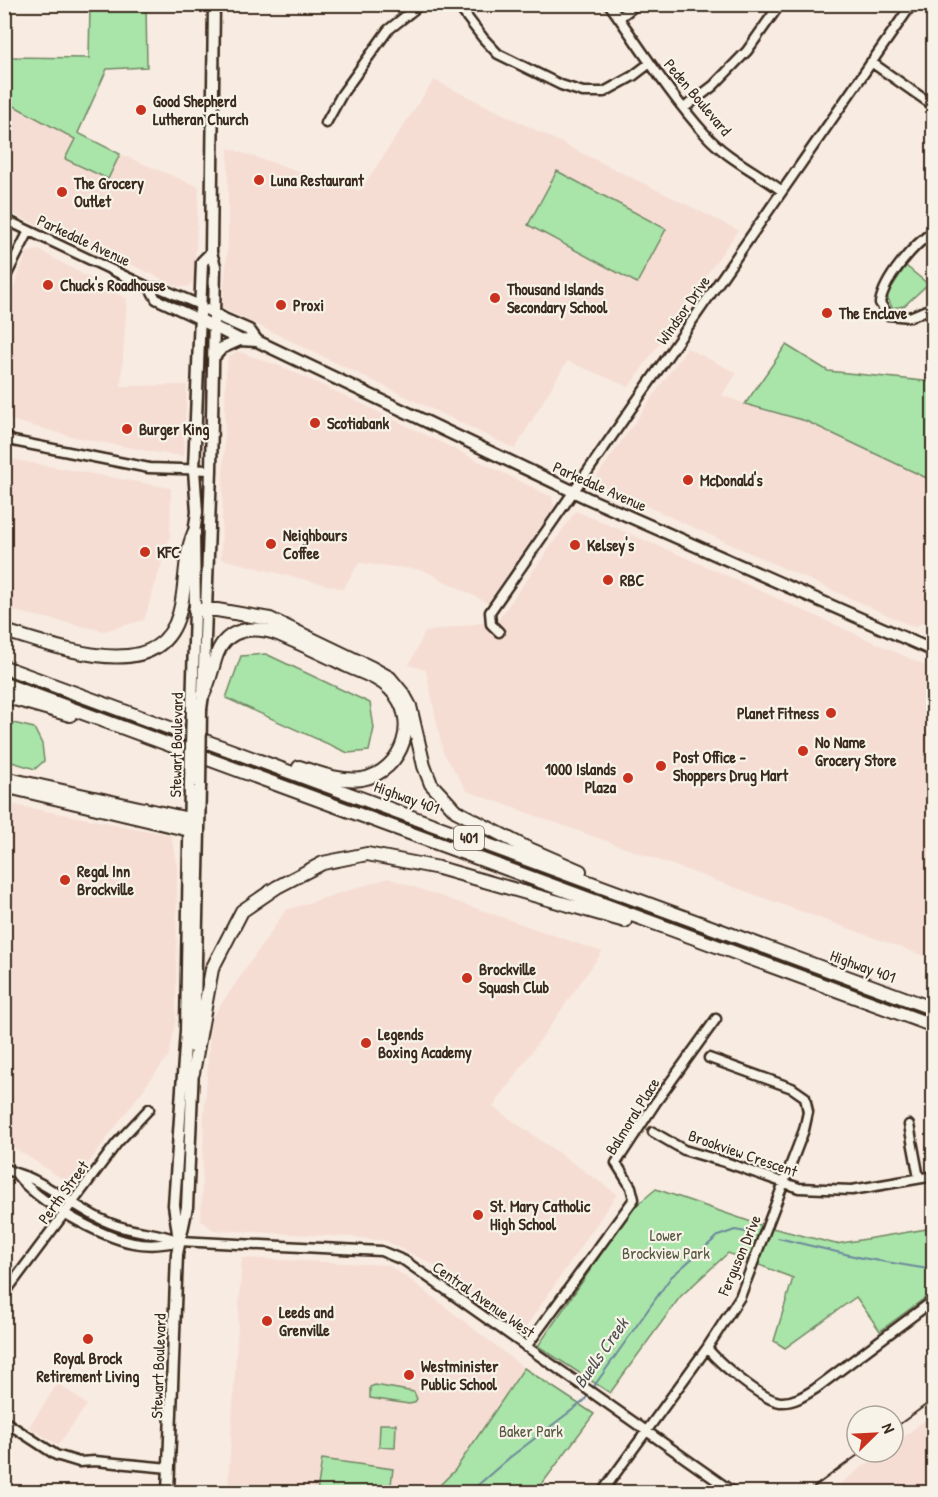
<svg xmlns="http://www.w3.org/2000/svg" width="938" height="1497" font-family="'Patrick Hand',sans-serif">
  <style>
    .built { fill: #f5ddd4 }
    .green { fill: #a9e4a9; stroke: #728764; stroke-width: 1.5 }
    .lines { fill: none; stroke-linecap: round; stroke-linejoin: round }
    .stream { stroke: #6d899b; stroke-width: 2 }
    .minor-casing { stroke: #3b2a1e; stroke-width: 13 }
    .major-casing { stroke: #3b2a1e; stroke-width: 15 }
    .highway-casing { stroke: #3b2a1e; stroke-width: 16 }
    .minor { stroke: #f7f3e8; stroke-width: 8 }
    .major { stroke: #f7f3e8; stroke-width: 10 }
    .highway { stroke: #f7f3e8; stroke-width: 12 }
    .rail { stroke: #3b2a1e; stroke-width: 2 }
    .major-bridge-casing { stroke: #3b2a1e; stroke-width: 15; stroke-linecap: butt }
    .major-bridge { stroke: #f7f3e8; stroke-width: 10 }
    .poi-dot { fill: #c8321e; stroke: #f7f3e8; stroke-width: 2 }
    .labels { text-anchor: middle; stroke-width: 4.5; stroke-linejoin: round; paint-order: stroke }
    .shield { fill: #f7f3e8; stroke: #73665b; stroke-width: 1.5 }
    .shield-label { font-size: 15px; font-weight: bold; fill: #3b2a1e }
    .street-label { font-size: 16px; fill: #3b2a1e; stroke: #f7f3e8 }
    .poi-label { font-size: 16px; font-weight: bold; fill: #3b2a1e; stroke: #f7f3e8; text-anchor: start }
    .park-label { font-size: 16px; fill: #565841; stroke: #f7f3e8 }
    .water-label { font-size: 18px; font-style: italic; fill: #505252; stroke: #f7f3e8 }
  </style>
  <rect width="100%" height="100%" fill="#f8ebe1"/>
  <filter id="ink" filterUnits="userSpaceOnUse"><feTurbulence type="fractalNoise" baseFrequency=".0167" numOctaves="2"/><feDisplacementMap in="SourceGraphic" scale="12" xChannelSelector="R" yChannelSelector="G"/><feConvolveMatrix kernelMatrix="1 2 1 2 8 2 1 2 1" color-interpolation-filters="sRGB"/></filter>
  <g filter="url(#ink)">
    <path class="built" d="M434,80L738,230L629,387L567,361L515,449L222,308L228,244V148L360,191Z
      M5,101L76,139L66,159L107,178L120,154L199,187L194,281L187,287L177,286L79,240L35,224L5,210Z
      M39,250L127,299L121,386L187,385L183,456L153,452L74,437L11,420L5,415V312L27,252Z
      M687,348L737,373L722,395L745,404L806,421L933,481V613L928,620L914,627L602,486L597,476Z
      M237,351L285,368L356,401L552,497L554,507L488,603L423,570L359,563L343,589L221,559L226,372L228,357Z
      M4,458L171,488L170,537L144,620L104,631L5,609Z
      M576,511L712,569L933,669V959L467,791L443,752L426,670L409,665L425,632L498,620Z
      M4,803L171,835L177,868L176,1020L169,1055L72,1185L5,1142Z
      M388,878L602,952L493,1107L617,1194L523,1331L432,1264L386,1241L352,1237L214,1230L201,1221L204,1118L211,1019L286,910Z
      M242,1258L388,1265L416,1284L524,1368L455,1470L433,1492H238L228,1486Z
      M58,1383L87,1405L58,1445L29,1427Z
      M933,1414V1492H829L883,1452H893V1445Z"/>
    <path class="green" d="M90,5H146L147,67L107,69L78,133L120,154L108,179L65,159L75,139L5,101V57L89,58Z
      M557,171L666,229L637,283L528,225Z
      M906,266L928,284L904,306L892,308L887,296L891,288Z
      M786,345L828,371L933,382V481L806,421L745,404Z
      M266,654L370,703L374,728L369,751L348,753L226,698L241,656Z
      M5,721L34,728L42,744L44,761L35,769L5,760Z
      M656,1189L760,1225L836,1244L933,1228V1292L880,1331L856,1297L785,1348L774,1341L793,1278L728,1253L680,1297L610,1393L538,1346L632,1209Z
      M524,1368L594,1414L536,1492H433L455,1470Z
      M375,1385L414,1392L417,1399L414,1403L409,1404L370,1398V1387Z
      M380,1424H396L395,1448L379,1447Z
      M322,1459L393,1469L390,1492H317Z"/>
    <g class="lines">
      <path class="stream" d="M778,1238L862,1258L934,1270
        M592,1389L671,1277L718,1236L735,1230L746,1232
        M470,1492L509,1458L584,1401L589,1393"/>
      <defs>
        <path id="minor" d="M457,4L483,38L498,54L561,85L583,92H604L633,76L650,63
          M609,4C640,47 669,94 705,134C726,158 757,172 782,191
          M619,18L637,4
          M871,62L934,106
          M684,108L713,86L747,51L780,4
          M326,123L342,94L388,30L421,4
          M4,219L150,288H160L200,305
          M4,280L29,231
          M150,288L156,299L199,319
          M929,309L910,317L888,315L880,303C884,279 913,245 934,231
          M4,436L13,441L149,468L211,470
          M499,632L491,624L490,612L912,4
          M928,649L934,641
          M909,1125L919,1178
          M653,1132L684,1150L728,1163L799,1188L852,1190L934,1176
          M4,1168C15,1174 24,1175 34,1180C64,1195 92,1220 125,1228C143,1233 161,1233 179,1241
          M17,1175C38,1202 99,1236 133,1243C149,1246 163,1245 179,1241L381,1251L405,1261L733,1492
          M4,1294L117,1143L149,1109
          M526,1347L634,1199L631,1187L616,1163L656,1102L716,1019
          M707,1348C718,1362 762,1400 780,1402C793,1403 804,1396 815,1389L934,1300
          M4,1421L56,1455L79,1462L95,1461L169,1468
          M602,1492L707,1348L740,1297L804,1130L808,1112L805,1097L792,1088L709,1058"/>
        <path id="major" d="M208,310L224,319L249,330L257,341
          M199,319L240,340L257,341L587,498L934,651
          M213,358L222,348L240,340
          M192,709L195,610L194,533L197,512L194,470L202,262L211,253
          M201,709L203,695L211,470L215,266L211,253L214,4
          M194,1048L200,787
          M178,1233L174,1205L186,1031L190,784
          M168,1492L177,1254L187,1207L193,1067"/>
        <path id="highway" d="M195,610H217L270,619L372,668L390,678L404,695L410,706L424,766L431,784L456,811L525,847L580,871
          M4,631C55,645 158,689 179,614C187,587 183,558 194,533
          M4,667L934,1009
          M4,684L934,1026
          M203,695C210,681 212,668 217,654C227,627 255,626 278,634C301,644 323,654 345,665C360,672 378,677 390,689C421,719 403,771 362,779C341,782 318,773 299,767
          M4,696L70,715
          M4,778L198,821
          M4,786L198,832
          M193,1073L212,969L242,911L277,887L323,863L367,854L439,868L625,921"/>
      </defs>
      <use href="#minor" class="minor-casing"/>
      <use href="#major" class="major-casing"/>
      <use href="#highway" class="highway-casing"/>
      <use href="#minor" class="minor"/>
      <use href="#major" class="major"/>
      <use href="#highway" class="highway"/>
      <path class="rail" d="M893,1429L934,1399
        M807,1492L862,1452"/>
      <defs>
        <path id="major-bridge" d="M190,784L192,709
          M200,787L201,709"/>
      </defs>
      <use href="#major-bridge" class="major-bridge-casing"/>
      <use href="#major-bridge" class="major-bridge"/>
    </g>
  </g>
  <g class="poi-dot">
    <circle cx="141" cy="110" r="6"/>
    <circle cx="259" cy="180" r="6"/>
    <circle cx="62" cy="192" r="6"/>
    <circle cx="48" cy="285" r="6"/>
    <circle cx="495" cy="298" r="6"/>
    <circle cx="281" cy="305" r="6"/>
    <circle cx="827" cy="313" r="6"/>
    <circle cx="315" cy="423" r="6"/>
    <circle cx="127" cy="429" r="6"/>
    <circle cx="688" cy="480" r="6"/>
    <circle cx="271" cy="544" r="6"/>
    <circle cx="575" cy="545" r="6"/>
    <circle cx="145" cy="552" r="6"/>
    <circle cx="608" cy="580" r="6"/>
    <circle cx="831" cy="713" r="6"/>
    <circle cx="803" cy="751" r="6"/>
    <circle cx="661" cy="766" r="6"/>
    <circle cx="628" cy="778" r="6"/>
    <circle cx="65" cy="880" r="6"/>
    <circle cx="467" cy="978" r="6"/>
    <circle cx="366" cy="1043" r="6"/>
    <circle cx="478" cy="1215" r="6"/>
    <circle cx="267" cy="1321" r="6"/>
    <circle cx="88" cy="1339" r="6"/>
    <circle cx="409" cy="1375" r="6"/>
  </g>
  <g class="labels">
    <rect class="shield" x="454" y="826" width="30" height="24" rx="4.5"/>
    <g class="shield-label">
      <text x="469" y="843">401</text>
    </g>
    <g class="street-label">
      <text transform="translate(698 97) rotate(50)" y="6">Peden Boulevard</text>
      <text transform="translate(84 240) rotate(25)" y="6">Parkedale Avenue</text>
      <text transform="translate(683 310) rotate(-55)" y="6">Windsor Drive</text>
      <text transform="translate(600 486) rotate(24)" y="6">Parkedale Avenue</text>
      <text transform="translate(176 745) rotate(-89)" y="6">Stewart Boulevard</text>
      <text transform="translate(407 797) rotate(20)" y="6">Highway 401</text>
      <text transform="translate(863 966) rotate(20)" y="6">Highway 401</text>
      <text transform="translate(632 1116) rotate(-58)" y="6">Balmoral Place</text>
      <text transform="translate(743 1153) rotate(19)" y="6">Brookview Crescent</text>
      <text transform="translate(63 1192) rotate(-54)" y="6">Perth Street</text>
      <text transform="translate(739 1255) rotate(-67)" y="6">Ferguson Drive</text>
      <text transform="translate(484 1299) rotate(35)" y="6">Central Avenue West</text>
      <text transform="translate(158 1366) rotate(-88)" y="6">Stewart Boulevard</text>
    </g>
    <g class="poi-label">
      <text x="153" y="107">Good Shepherd<tspan x="153" dy="18">Lutheran Church</tspan></text>
      <text x="271" y="186">Luna Restaurant</text>
      <text x="74" y="189">The Grocery<tspan x="74" dy="18">Outlet</tspan></text>
      <text x="60" y="291">Chuck's Roadhouse</text>
      <text x="507" y="295">Thousand Islands<tspan x="507" dy="18">Secondary School</tspan></text>
      <text x="293" y="311">Proxi</text>
      <text x="839" y="319">The Enclave</text>
      <text x="327" y="429">Scotiabank</text>
      <text x="139" y="435">Burger King</text>
      <text x="700" y="486">McDonald's</text>
      <text x="283" y="541">Neighbours<tspan x="283" dy="18">Coffee</tspan></text>
      <text x="587" y="551">Kelsey's</text>
      <text x="157" y="558">KFC</text>
      <text x="620" y="586">RBC</text>
      <text x="819" y="719" text-anchor="end">Planet Fitness</text>
      <text x="815" y="748">No Name<tspan x="815" dy="18">Grocery Store</tspan></text>
      <text x="673" y="763">Post Office -<tspan x="673" dy="18">Shoppers Drug Mart</tspan></text>
      <text x="616" y="775" text-anchor="end">1000 Islands<tspan x="616" dy="18">Plaza</tspan></text>
      <text x="77" y="877">Regal Inn<tspan x="77" dy="18">Brockville</tspan></text>
      <text x="479" y="975">Brockville<tspan x="479" dy="18">Squash Club</tspan></text>
      <text x="378" y="1040">Legends<tspan x="378" dy="18">Boxing Academy</tspan></text>
      <text x="490" y="1212">St. Mary Catholic<tspan x="490" dy="18">High School</tspan></text>
      <text x="279" y="1318">Leeds and<tspan x="279" dy="18">Grenville</tspan></text>
      <text x="88" y="1364" text-anchor="middle">Royal Brock<tspan x="88" dy="18">Retirement Living</tspan></text>
      <text x="421" y="1372">Westminister<tspan x="421" dy="18">Public School</tspan></text>
    </g>
    <g class="park-label">
      <text x="666" y="1241">Lower<tspan x="666" dy="18">Brockview Park</tspan></text>
      <text x="531" y="1437">Baker Park</text>
    </g>
    <g class="water-label">
      <text transform="translate(601 1353) rotate(-55)" y="6">Buells Creek</text>
    </g>
  </g>
  <rect width="938" height="1497" fill="none" stroke="#f7f3e8" stroke-width="24"/>
  <rect x="12" y="12" width="914" height="1473" fill="none" stroke="#3b2a1e" stroke-width="2" filter="url(#ink)"/>
  <g transform="translate(875 1434) rotate(66)"><circle r="28" fill="#f7f3e8" stroke="#aca397" stroke-width="1.5"/>
  <path d="M0-4.5L10 22L0 15L-10 22Z" fill="#c8321e"/>
  <text y="-9" font-size="16" font-weight="bold" text-anchor="middle" fill="#3b2a1e">N</text>
  </g>
</svg>
